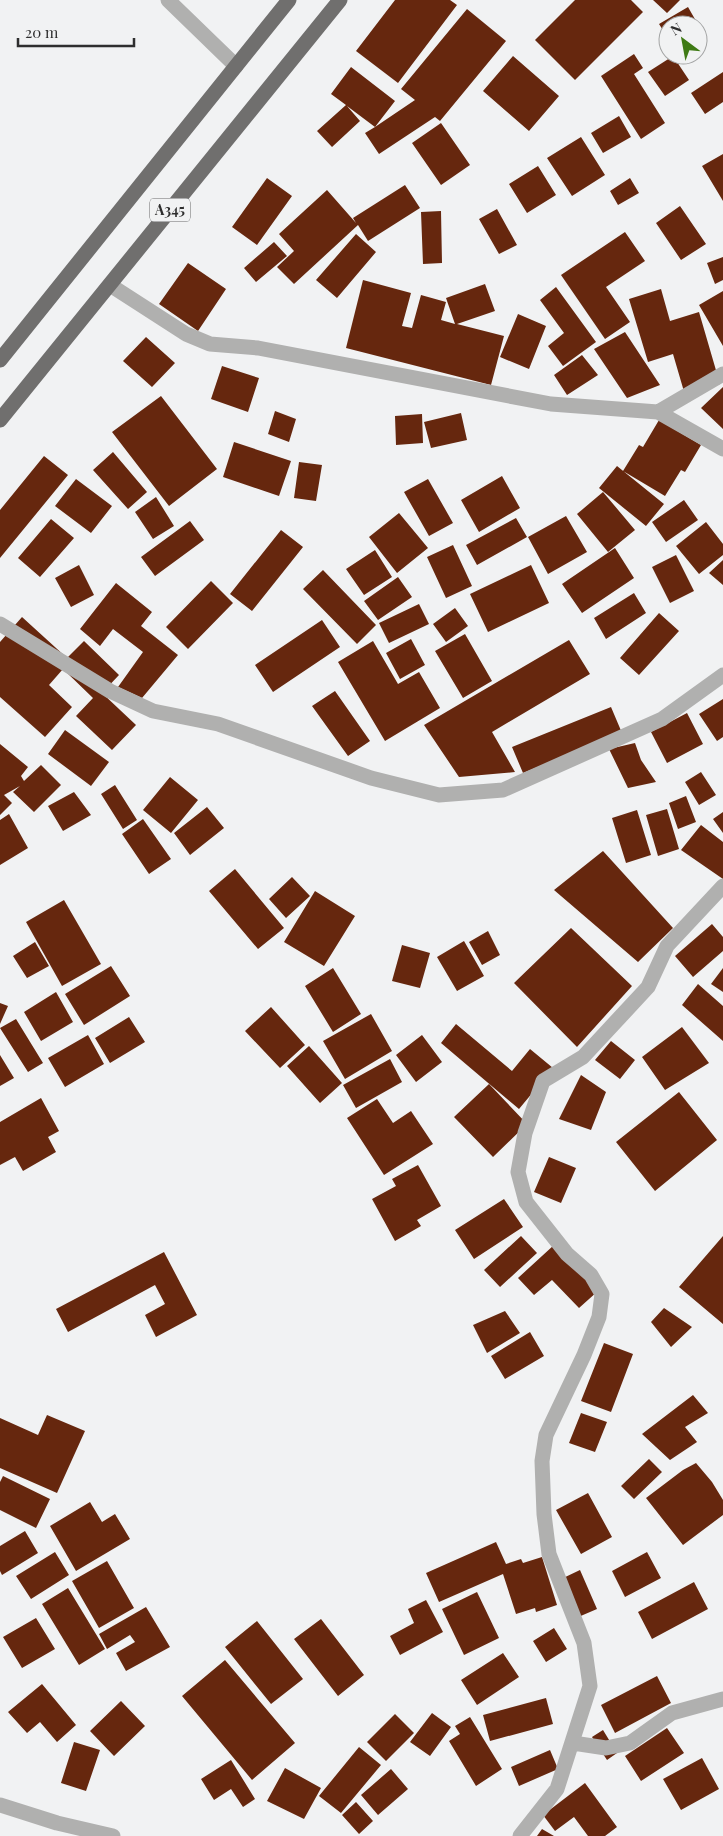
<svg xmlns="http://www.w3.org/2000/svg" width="723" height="1836" font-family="'Playfair Display',serif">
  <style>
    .building { fill: #66270e }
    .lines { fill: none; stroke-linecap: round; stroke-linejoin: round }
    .minor { stroke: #b0b0af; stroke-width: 15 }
    .trunk { stroke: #706f6e; stroke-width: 15 }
    .labels { text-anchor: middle; stroke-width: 5; stroke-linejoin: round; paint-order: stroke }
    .shield { fill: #f1f2f3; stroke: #686969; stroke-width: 1 }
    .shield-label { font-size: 14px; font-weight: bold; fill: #2e2e2e }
  </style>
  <rect width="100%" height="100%" fill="#f1f2f3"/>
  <path class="building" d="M395,0H450L457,5L398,83L356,51Z
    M575,0H631L643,12L575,80L535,40Z
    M653,0H680L667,13Z
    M688,7L704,35L698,38V25H668V38L659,24Z
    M467,9L506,41L440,121L435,117L379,154L365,133L375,127L347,106L360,121L332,147L317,131L346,105L331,94L351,67L395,101L375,127L415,100L401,89Z
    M634,54L643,68L634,74L665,123L641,139L601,76Z
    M513,56L559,96L529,131L483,91Z
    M673,56L689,80L665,96L648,72Z
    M723,72V102L705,114L691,93Z
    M619,116L631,137L603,153L591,133Z
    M441,123L470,165L441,185L412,143Z
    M581,137L605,175L572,196L547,158Z
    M723,154V201L702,166Z
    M538,166L556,195L527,213L509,184Z
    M267,178L292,196L257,245L232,227Z
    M630,178L639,193L618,205L610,191Z
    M405,185L420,208L368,241L358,225L294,284L277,267L294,251L279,234L327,190L356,223L353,218Z
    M680,206L706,244L681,260L656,223Z
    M497,209L517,245L499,254L479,219Z
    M441,211L442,263L423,264L421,212Z
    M625,232L645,261L606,287L630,322L605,339L561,275Z
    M356,234L376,252L337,298L316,280Z
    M274,242L287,256L256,282L244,268Z
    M723,257V280L715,284L707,263Z
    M188,263L226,289L198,331L159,304Z
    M363,280L411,293L402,326L412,328L421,295L446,302L441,320L455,324L446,298L485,284L495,311L457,324L504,336L491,385L346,348Z
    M556,287L596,342L563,366L548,346L564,333L540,300Z
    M661,289L670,321L699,312L720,384L685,395L673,354L648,362L629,299Z
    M723,291V346L699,305Z
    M518,314L546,326L529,369L500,357Z
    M625,332L660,385L627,398L594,349Z
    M146,337L175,363L152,387L123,361Z
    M582,355L598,375L567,395L554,375Z
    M222,366L259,378L248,412L211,399Z
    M723,387V429L701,408Z
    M161,396L217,469L169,506L112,432Z
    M275,411L296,419L289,442L268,434Z
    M461,413L467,440L431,448L424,422Z
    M422,414L423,443L396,445L395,416Z
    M659,420L701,445L685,472L681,470L665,496L623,471L639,445L643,447Z
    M234,442L291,461L279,496L223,477Z
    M113,452L147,492L128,509L93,470Z
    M44,456L68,475L0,558V510Z
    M299,462L322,465L316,501L294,498Z
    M617,466L664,504L646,526L599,488Z
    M502,476L520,508L479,532L461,500Z
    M76,479L112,506L91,533L55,506Z
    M428,479L453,523L429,536L404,492Z
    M603,492L635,530L608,552L577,514Z
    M156,497L174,526L153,539L135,512Z
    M684,500L698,520L666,542L652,522Z
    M399,513L428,548L397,573L369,537Z
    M566,516L587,552L548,574L528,537Z
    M516,518L527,537L477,565L466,545Z
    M51,519L74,538L40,577L18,558Z
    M190,521L204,540L155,576L141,557Z
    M706,522L723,544V555L699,574L676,546Z
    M281,530L303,547L252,611L230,594Z
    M453,545L472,586L446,598L427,557Z
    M615,548L634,578L582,613L562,584Z
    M375,550L392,577L364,595L346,569Z
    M676,555L694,591L670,603L652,567Z
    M723,560V585L709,573Z
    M79,565L94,595L71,607L55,578Z
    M531,565L549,603L488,632L470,594Z
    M323,570L376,625L357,644L303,589Z
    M398,577L412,597L378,620L364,601Z
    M211,581L233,603L188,649L166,627Z
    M116,583L152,612L141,626L178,655L142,698L118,687L143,652L113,629L100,646L80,629Z
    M634,593L646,613L606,639L594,618Z
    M419,604L429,624L389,643L379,623Z
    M455,608L468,626L446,642L433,624Z
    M659,613L679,631L639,675L620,658Z
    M22,617L67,658L84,641L119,675L102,693L136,725L112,750L76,716L93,698L63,669L49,685L72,707L45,737L0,697V642Z
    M322,620L340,647L273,692L255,665Z
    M465,634L492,681L463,698L435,651Z
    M411,639L425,665L400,679L386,653Z
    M569,640L590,674L492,732L515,772L459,777L424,725Z
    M373,641L398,684L419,672L440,708L385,741L338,662Z
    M335,691L370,741L348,756L312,706Z
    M723,699V737L717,741L699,714Z
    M611,707L622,733L523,773L512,747Z
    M687,713L703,744L667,763L651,732Z
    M65,730L109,762L91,786L48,754Z
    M635,743L641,760L656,782L628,788L609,749Z
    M0,744L28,767L21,776L24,781L41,765L61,785L34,812L13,792L20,786L4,795L12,803L0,815Z
    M701,772L716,795L699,805L685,782Z
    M170,777L198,800L171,833L143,810Z
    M115,785L137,820L123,829L101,794Z
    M74,792L91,815L63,831L48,806Z
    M686,796L696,822L678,829L669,803Z
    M207,807L224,828L190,855L174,833Z
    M667,809L679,849L658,856L646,815Z
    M637,810L651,855L626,863L612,818Z
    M723,812V833L713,819Z
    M9,814L28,848L0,865V820Z
    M143,819L171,859L149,874L122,834Z
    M701,825L723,842V879L681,850Z
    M603,851L673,928L638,962L554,890Z
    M235,869L284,928L258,949L209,891Z
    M292,877L310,896L286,918L269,899Z
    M315,891L355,916L324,966L284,942Z
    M64,900L101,964L62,986L26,922Z
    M712,924L723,937V951L693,977L675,956Z
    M571,928L632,986L577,1047L514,983Z
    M488,931L500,955L482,965L469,942Z
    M464,941L484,976L457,991L437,957Z
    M35,942L49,966L27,978L13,956Z
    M402,945L430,953L420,988L392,981Z
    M111,966L130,996L84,1025L65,994Z
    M333,968L361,1014L333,1032L305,986Z
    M723,968V992L711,984Z
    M698,984L723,1006V1041L682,1005Z
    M56,992L73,1022L41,1041L24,1012Z
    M0,1003L8,1006L0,1024Z
    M271,1007L305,1045L280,1068L245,1031Z
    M371,1014L392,1051L345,1079L323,1041Z
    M129,1017L145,1042L110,1063L95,1038Z
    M16,1019L43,1063L28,1072L0,1028Z
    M456,1024L512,1071L530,1049L553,1068L519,1109L441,1043Z
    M682,1027L709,1063L665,1090L642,1057Z
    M88,1035L104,1064L65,1087L48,1058Z
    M422,1035L442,1062L416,1082L396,1055Z
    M611,1041L635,1060L620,1079L595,1060Z
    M309,1046L342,1083L320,1103L287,1066Z
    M0,1055L14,1078L0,1086Z
    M390,1059L402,1082L356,1108L343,1085Z
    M581,1075L606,1092L591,1130L559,1119Z
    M489,1084L527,1124L493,1157L454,1117Z
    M679,1092L717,1140L655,1191L616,1142Z
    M41,1098L59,1131L48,1137L56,1152L23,1171L15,1157L0,1165V1122Z
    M377,1099L393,1123L411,1111L433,1144L384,1175L347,1118Z
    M549,1157L576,1168L561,1203L534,1192Z
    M418,1165L441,1206L417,1220L421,1226L395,1241L372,1199L396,1186L392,1179Z
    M504,1199L523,1227L474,1259L455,1230Z
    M521,1236L537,1253L500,1287L484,1270Z
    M723,1236V1324L679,1287Z
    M554,1245L598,1291L579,1308L552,1280L534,1295L518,1278Z
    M164,1252L197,1315L156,1337L145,1315L165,1304L155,1285L68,1332L56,1309Z
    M664,1308L692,1327L671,1347L651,1322Z
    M505,1311L520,1333L487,1353L473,1325Z
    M530,1332L544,1356L505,1379L491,1356Z
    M604,1343L633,1354L611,1412L581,1401Z
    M693,1395L708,1413L685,1427L697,1442L670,1460L642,1434Z
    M581,1413L607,1422L595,1452L569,1443Z
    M47,1415L85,1431L57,1493L0,1468V1418L38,1435Z
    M649,1459L662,1472L634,1499L621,1486Z
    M696,1463L712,1482L723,1500V1515L683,1545L646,1498L683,1470Z
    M3,1476L50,1499L36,1528L0,1510V1482Z
    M588,1493L612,1537L581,1554L556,1510Z
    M90,1502L102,1522L115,1514L130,1539L76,1571L50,1526Z
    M25,1531L38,1553L2,1575L0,1571V1546Z
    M496,1542L506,1564L521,1559L523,1563L542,1557L557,1605L536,1612L535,1608L516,1614L503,1574L439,1602L426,1573Z
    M55,1552L69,1575L31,1599L16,1576Z
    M647,1552L661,1578L625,1597L612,1571Z
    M107,1561L134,1608L99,1628L72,1581Z
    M580,1570L597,1609L576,1618L559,1580Z
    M694,1582L708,1609L652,1639L638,1612Z
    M68,1588L105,1649L79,1665L42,1604Z
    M477,1592L499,1638L464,1655L442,1609Z
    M426,1600L443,1632L400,1655L390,1636L414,1623L408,1609Z
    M146,1607L170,1647L126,1671L116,1653L135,1642L130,1635L107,1649L99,1634Z
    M36,1618L55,1649L22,1668L3,1637Z
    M321,1619L364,1675L338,1696L294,1639Z
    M257,1621L303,1679L271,1704L225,1647Z
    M554,1628L567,1649L546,1662L533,1641Z
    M503,1653L519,1677L477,1705L461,1680Z
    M225,1660L295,1743L252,1780L182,1696Z
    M657,1676L671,1703L615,1733L601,1705Z
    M42,1684L76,1725L57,1742L40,1722L27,1733L8,1712Z
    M546,1698L553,1724L490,1741L483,1715Z
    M121,1701L145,1726L114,1756L90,1731Z
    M432,1713L451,1727L430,1756L410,1742Z
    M395,1714L414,1733L386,1761L367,1742Z
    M470,1717L502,1769L476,1786L449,1741L460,1734L455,1726Z
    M667,1728L684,1753L641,1781L625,1756Z
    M603,1730L617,1753L607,1760L592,1737Z
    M74,1742L100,1750L86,1791L61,1783Z
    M359,1747L381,1765L341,1813L319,1796Z
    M550,1750L558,1769L519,1786L511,1767Z
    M702,1758L719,1789L681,1810L663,1779Z
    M231,1760L255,1799L243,1807L231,1789L214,1800L201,1779Z
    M285,1768L321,1788L304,1819L267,1801Z
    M391,1769L408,1789L378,1815L361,1795Z
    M585,1783L617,1827L605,1836H588L574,1817L555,1831L543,1815Z
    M356,1802L373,1821L359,1834L342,1815Z
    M542,1829L554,1836H537Z"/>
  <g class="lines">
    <path class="minor" d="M168,0L236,66
      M110,285L186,334L210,344L258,348L551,404L658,412L723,449
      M658,412L723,374
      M0,624L110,691L153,711L218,724L371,778L439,795L503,790L662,719L723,675
      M573,1743L606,1748L630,1743L672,1713L723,1699
      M0,1805L57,1823L113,1836
      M520,1836L557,1789L590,1686L584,1643L549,1554L544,1514L542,1461L546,1435L584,1355L599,1317L602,1294L591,1275L567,1254L526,1202L518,1172L525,1133L543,1081L583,1057L648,987L667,946L723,886"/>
    <path class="trunk" d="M0,360L289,0
      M0,420L340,0"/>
  </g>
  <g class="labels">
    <rect class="shield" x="150" y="198.5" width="40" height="23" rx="4"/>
    <g class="shield-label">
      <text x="170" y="215">A345</text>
    </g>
  </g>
  <g transform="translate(683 40) rotate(328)"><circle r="24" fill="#f1f2f3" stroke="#a3a4a4"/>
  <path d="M0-4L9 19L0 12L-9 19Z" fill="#3e7a14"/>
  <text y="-8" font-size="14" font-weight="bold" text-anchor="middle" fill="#2e2e2e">N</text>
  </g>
  <path d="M18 38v8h116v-8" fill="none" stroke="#2e2e2e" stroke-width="2.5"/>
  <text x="25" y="38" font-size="15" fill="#2e2e2e" stroke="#f1f2f3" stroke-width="4" paint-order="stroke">20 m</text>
</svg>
